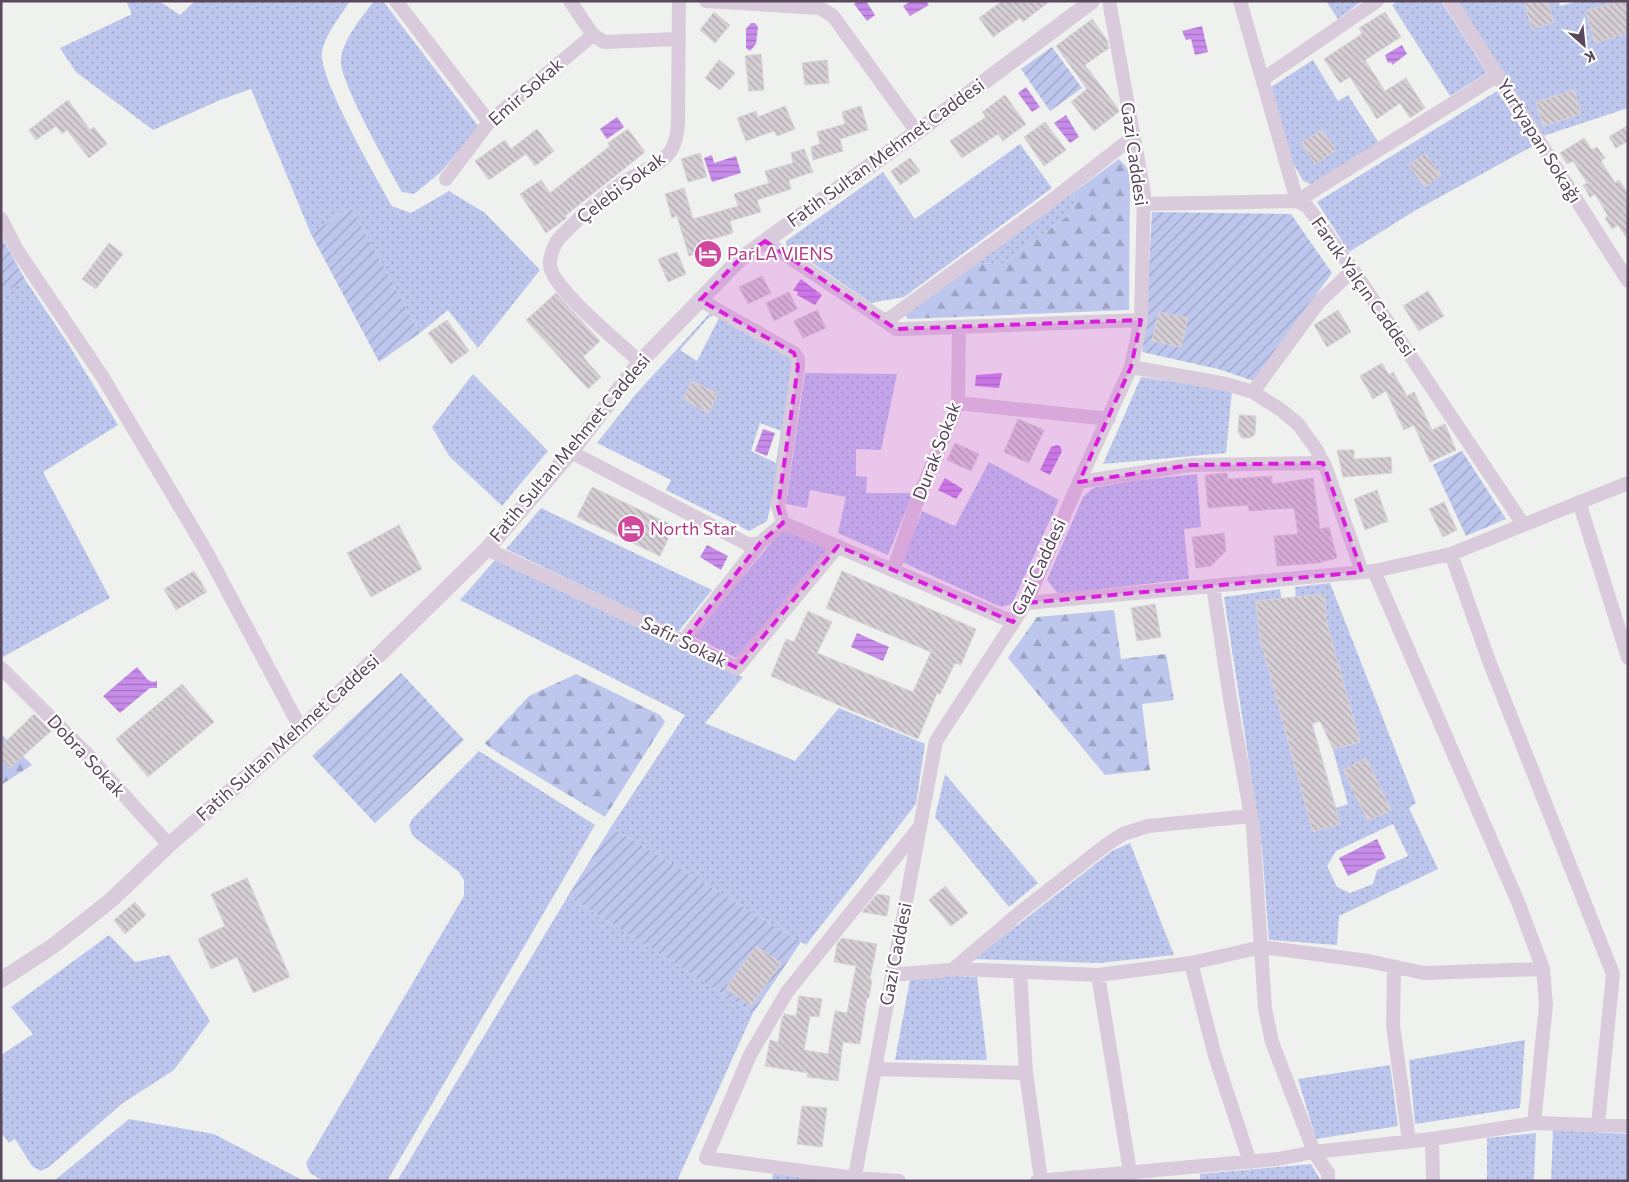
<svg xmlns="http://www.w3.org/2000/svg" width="1629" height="1182" font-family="Commissioner,sans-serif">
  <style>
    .grass { fill: url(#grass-dots); fill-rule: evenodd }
    .forest { fill: url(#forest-firs) }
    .garden { fill: url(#garden-furrows) }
    .water { fill: url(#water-rules) }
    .building { fill: url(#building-back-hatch); stroke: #d9d2d8 }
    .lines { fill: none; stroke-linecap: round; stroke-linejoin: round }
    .minor { stroke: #d9cbdb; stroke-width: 14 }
    .tertiary { stroke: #d9cbdb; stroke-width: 16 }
    .marked { fill: #d81edb; fill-opacity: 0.2; stroke: #d81edb; stroke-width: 4; stroke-dasharray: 10 6; stroke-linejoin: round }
    .labels { text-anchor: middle; stroke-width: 4.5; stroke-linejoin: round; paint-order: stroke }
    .street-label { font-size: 18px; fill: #59475b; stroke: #fff }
    .hotel-label { font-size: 18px; fill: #b23c85; stroke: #fff; text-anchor: start }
  </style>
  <defs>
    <pattern id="grass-dots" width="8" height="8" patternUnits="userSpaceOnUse" patternTransform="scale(1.25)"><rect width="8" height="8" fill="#bdc6ed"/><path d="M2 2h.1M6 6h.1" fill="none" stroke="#9da3c3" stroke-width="1.8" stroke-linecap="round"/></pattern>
    <pattern id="forest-firs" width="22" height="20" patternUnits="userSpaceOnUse" patternTransform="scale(1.25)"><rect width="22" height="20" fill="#bdc6ed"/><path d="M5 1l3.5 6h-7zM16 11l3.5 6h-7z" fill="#9da3c3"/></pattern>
    <pattern id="garden-furrows" width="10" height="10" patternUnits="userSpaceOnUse" patternTransform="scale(1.25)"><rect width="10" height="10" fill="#bdc6ed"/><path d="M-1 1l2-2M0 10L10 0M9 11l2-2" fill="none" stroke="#9da3c3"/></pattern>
    <pattern id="water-rules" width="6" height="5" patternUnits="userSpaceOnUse" patternTransform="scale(1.25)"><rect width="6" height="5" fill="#c78be9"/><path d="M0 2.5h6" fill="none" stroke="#a573c0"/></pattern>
    <pattern id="building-back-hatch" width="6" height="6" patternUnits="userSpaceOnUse" patternTransform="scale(1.25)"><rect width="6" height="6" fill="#d5ced4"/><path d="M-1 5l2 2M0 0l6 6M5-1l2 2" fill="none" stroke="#b0a9af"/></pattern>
  </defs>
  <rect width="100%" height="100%" fill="#eff1ee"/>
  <path class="grass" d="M126,1H159L180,15L195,1H350C341,15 325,35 322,52C318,77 377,179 392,206L411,213L449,191L485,213L540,270L478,348L448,310L420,333L351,207L311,234L251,89L220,100L153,130L76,72L60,48L132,14Z
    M374,1H383L479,127L441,172L414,194L402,192C390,170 339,80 341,61C342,40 362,17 374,1Z
    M1326,1H1362L1338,19Z
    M1398,1H1441L1487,73L1450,96L1392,5Z
    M1458,1H1559L1560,6L1579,1H1628V108L1543,136Z
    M1313,60L1338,101L1348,95L1379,143L1313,185L1303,181L1292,161L1271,87Z
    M1497,91L1533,146L1416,210L1349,252L1317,202Z
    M1020,144L1052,188L904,297L871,303L786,245V241L883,172L915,219Z
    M1074,192L1072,213L1002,264L974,263Z
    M26,281L67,342L118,425L43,472L110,598L1,658V294Z
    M710,313L713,315L712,317L710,316L680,350L697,361L719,318L792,355L794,365L780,467L767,521L749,531L666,490L671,480L597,443L635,395ZM760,423L781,431L776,463L751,451Z
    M805,373L897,374L881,450L856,449V476L867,477L866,493H913L888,555L838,533L846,497L810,490L807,508L786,504Z
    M473,374L548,451L502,506L449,456L432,427Z
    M1141,377L1232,390L1226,453L1103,464Z
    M989,462L1059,500L1012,604L1001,607L902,562L922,511L955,526Z
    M1197,474L1201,527L1184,529L1189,579L1058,594L1047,580L1083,497L1093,488L1131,481Z
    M541,508L712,590L678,632L506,549Z
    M784,528L829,548L736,658L692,636Z
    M495,560L743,677L705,723L795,761L839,708L925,744L916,804L806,945L611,827L685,715L460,600Z
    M1330,583L1416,803L1409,808L1438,869L1339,916L1337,945L1269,940L1262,848L1224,597L1280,589L1286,629L1336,808L1348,804L1298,625L1295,587ZM1393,824L1408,856L1377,870L1373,884L1350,893L1337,887L1327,866L1336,851Z
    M479,751L595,825L387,1181H323L310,1173L306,1163L464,896V880L459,872L413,836L409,826L412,819Z
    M945,774L1038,883L1009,907L935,817Z
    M1130,843L1174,955L1099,963L974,959L1112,851Z
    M568,896L753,1013L677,1181H397Z
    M109,935L135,962L169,955L210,1021L174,1070L123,1103L49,1167L41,1171L32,1166L15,1139L9,1143L1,1133V1055L33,1034L11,1007Z
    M955,976L977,977L987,1060H895L910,980Z
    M1525,1040L1520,1108L1415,1124L1409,1060Z
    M1390,1065L1398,1126L1316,1139L1298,1079Z
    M129,1119L214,1134L304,1181H54Z
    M1553,1130L1628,1134V1181H1551Z
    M1536,1133L1534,1181H1487V1138Z
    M1311,1164L1321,1181H1200V1174Z
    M773,1172L835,1181H772Z"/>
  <path class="forest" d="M1119,159L1130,171L1129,310L908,319L905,314L974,263L1002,264L1072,213L1074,192Z
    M1114,610L1121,659L1166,654L1174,700L1142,704L1150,770L1105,775L1008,658L1037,617Z
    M576,674L660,715L665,722L605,817L489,747L485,743L529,696Z
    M1,734L32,765L1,785Z"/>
  <path class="garden" d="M1052,47L1082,88L1050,111L1021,69Z
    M351,207L420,333L379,362L311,234Z
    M1152,212L1291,214L1332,273L1254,381L1218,369L1142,352L1146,323Z
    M1,236L26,281L1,294Z
    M1462,451L1506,519L1466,536L1433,465Z
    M401,673L464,740L375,823L312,756Z
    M611,827L801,942L753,1013L568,896Z"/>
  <path class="water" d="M858,1H866L875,15L867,21L854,4Z
    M911,1H926L929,5L910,16L903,6Z
    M751,23H755L758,27L756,44L750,51L746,48V29Z
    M1202,26L1208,52L1195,55L1191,39L1186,40L1182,31Z
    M1402,45L1407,54L1392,65L1391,62L1388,63L1385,55Z
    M1026,87L1040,107L1032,112L1018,93Z
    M1066,115L1079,137L1070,143L1054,123Z
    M617,117L624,127L607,139L600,129Z
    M712,155L714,163L736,156L741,173L712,182L704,158Z
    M801,279L822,295L815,305L797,295L798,292L793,290Z
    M1002,373L999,388L975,386L976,375Z
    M763,429L775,433L767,456L755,451Z
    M1057,445L1060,446L1062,451L1050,475L1040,470L1051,447Z
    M945,478L963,489L956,499L938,490Z
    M707,545L728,556L721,570L700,557Z
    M857,633L889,647L883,661L851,647Z
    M137,667L147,679L152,682L157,681V688H150L120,713L103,696Z
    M1377,839L1386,858L1348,876L1339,858Z"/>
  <path class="building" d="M1002,1H1050L1023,22L1020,18L993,37L979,18Z
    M1524,1H1547L1554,22L1532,29Z
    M1620,1H1628V33L1595,43L1586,11Z
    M714,12L730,25L715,43L700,30Z
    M1385,12L1401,37L1365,60L1385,91L1406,78L1425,108L1410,118L1400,103L1377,119L1350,77L1340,83L1324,59L1362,34L1359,28Z
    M1092,19L1107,40L1109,48L1085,65L1120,111L1094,131L1071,102L1087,89L1056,46Z
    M761,54L764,90L749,91L745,56Z
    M719,60L735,73L720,90L705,78Z
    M827,60L829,83L805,85L802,63Z
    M1574,90L1581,114L1543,126L1536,102Z
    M1005,95L1026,124L1003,141L998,134L962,158L950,141L986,117L982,112Z
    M68,100L90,130L94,127L107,144L89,158L67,130L62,134L56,126L36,140L29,130Z
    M785,106L795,129L777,136L774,131L746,141L737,118L756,111L758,117Z
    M861,106L868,130L840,139L843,151L813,160L811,147L820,144L817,132L845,124L842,112Z
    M1045,122L1066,150L1044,166L1024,137Z
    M1628,125V141L1616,148L1609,137Z
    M537,129L554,151L535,166L526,154L489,180L475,161L505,140L511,149Z
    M628,129L645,152L565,216L567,218L564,220L546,233L520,194L541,180L550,193L610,146L608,143Z
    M1322,130L1336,150L1315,164L1301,143Z
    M1584,138L1592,150L1597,147L1605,158L1601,161L1615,183L1619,180L1628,193V240L1618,225L1612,229L1605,218L1608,216L1595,194L1590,197L1583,185L1587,183L1573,161L1567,164L1560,153Z
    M804,149L813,172L789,180L791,189L757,200L761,212L730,221L733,233L706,241L708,250L689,256L677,216L672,218L665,194L684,188L693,219L738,206L734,194L769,183L765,171L793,163L791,153Z
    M700,153L707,177L688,182L681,159Z
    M1425,153L1441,175L1425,187L1409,165Z
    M910,158L920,171L900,185L891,171Z
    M109,243L123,254L96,289L82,279Z
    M677,252L686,274L668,282L658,259Z
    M762,276L771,293L748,304L739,287Z
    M1428,291L1444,316L1419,331L1403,306Z
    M789,292L797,309L774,321L766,303Z
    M556,293L600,341L583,357L601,377L588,389L526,320Z
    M817,310L826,328L803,338L794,321Z
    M1338,310L1351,332L1327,347L1314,325Z
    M1159,312L1188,318L1181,347L1152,341Z
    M447,320L469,351L451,364L428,333Z
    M1382,363L1389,375L1393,372L1407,396L1414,392L1432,430L1445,424L1456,450L1430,462L1414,425L1404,430L1386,391L1373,399L1360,376Z
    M692,381L718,394L708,413L683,399Z
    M1239,415L1256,416L1255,434L1251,438H1242L1238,432Z
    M1018,419L1044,430L1029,463L1004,452Z
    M955,443L979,454L971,471L947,460Z
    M1337,450H1354V459L1391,457L1392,473L1343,477Z
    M1227,473L1228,479L1272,476V484L1313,478L1320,529L1329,527L1337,558L1318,563L1277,566L1274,536L1298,534L1294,508L1249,511L1248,505L1208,508L1205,475Z
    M592,487L674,526L660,556L577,517Z
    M1377,490L1388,521L1365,530L1354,499Z
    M1444,502L1457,530L1443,537L1429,509Z
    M399,525L422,569L371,597L347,553Z
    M1224,533L1226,551L1211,566L1196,568L1192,537Z
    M194,571L207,592L176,610L164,589Z
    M842,571L976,629L961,665L955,663L940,694L937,693L918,739L771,676L786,639L794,642L808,611L832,622L817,653L913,692L931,652L826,608Z
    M1324,594L1327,623L1360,742L1333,749L1320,721L1312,724L1340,824L1313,832L1260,638L1256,601Z
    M1155,604L1161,637L1137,641L1131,608Z
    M182,684L214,722L148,777L116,739Z
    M34,714L51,731L10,768L1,760V746Z
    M1366,758L1391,810L1368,821L1343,770Z
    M247,878L290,977L253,993L237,957L211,969L198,939L225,926L211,894Z
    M945,886L968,913L951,926L929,900Z
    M877,894L890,896L887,916L862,912Z
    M135,902L146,915L125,934L114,920Z
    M842,938L877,944L870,979L872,980L869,998H867L860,1044L843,1042L838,1081L807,1077L808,1073L765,1066L770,1040L778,1042L782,1018L784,1014L796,1016L799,996L822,999L819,1017L810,1016L804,1050L828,1054L835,1011L847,1013L856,966L834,962L837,944Z
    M756,946L781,963L751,1006L726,988Z
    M802,1106L827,1108L822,1147L797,1144Z"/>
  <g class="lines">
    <path class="minor" d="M396,1L489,122
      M570,1L593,35L604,42L678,39
      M706,1L820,8L833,16L917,132
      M1240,1L1297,201
      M1450,1L1628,281
      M1263,79L1377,1
      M446,179L489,122L593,35
      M1297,201L1307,206L1353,270L1523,524
      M1143,204L1297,201L1498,75
      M1,219L17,250L102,376L205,549L301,729
      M765,241L882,319H889L1047,204L1133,137
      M700,300L794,353L798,359V366L778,507L783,523L1013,622
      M882,319L896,329H904L1141,320
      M640,362C622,345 553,289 550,266C549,259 553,247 557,241C560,237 564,233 567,230C584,213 603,197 622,183C638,173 658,167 670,152C676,143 677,134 678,123L679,1
      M1131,367L1226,384L1253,392L1281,410L1298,424L1316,449L1326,468L1362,572
      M1253,392L1318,303L1353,270
      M958,403L1109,419
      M571,452L749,545L760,543L783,523
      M1079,482L1191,465L1323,463
      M1579,502L1628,658
      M487,549L683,641L737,668L838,546
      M1451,554L1489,661L1613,974L1598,1124
      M893,571L916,504L958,403L959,327
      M1374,571L1518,902L1543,969L1546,1005L1534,1123
      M1213,586L1231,705L1253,827L1265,1009L1272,1042L1314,1152L1328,1173V1181
      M1026,603L1374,571L1451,554L1628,483
      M683,641L760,543
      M1,668L87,754L169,845
      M1191,963L1215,1056L1250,1162
      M1394,967L1393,1025L1409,1141
      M952,970L1023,910L1106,845L1123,834L1148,826L1251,816
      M1020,972L1026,1073L1041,1180
      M892,975L959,969L1098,975L1191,963L1262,947L1368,961L1424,973L1543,969
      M1098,975L1130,1172
      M875,1069L1026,1073
      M1432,1139L1433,1181
      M854,1181L936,741L1026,603L1079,482L1131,367L1141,320L1144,193L1109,1
      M899,1181L855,1178L706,1158L750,1055L787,992L919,828
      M1037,1181L1278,1159L1314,1152L1432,1139L1534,1123L1628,1126"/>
    <path class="tertiary" d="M1,980L53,946L110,901L169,845L309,722L381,653L487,549L571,452L640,362L739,260L917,132L1092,1"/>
  </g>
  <path class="marked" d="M765,241L896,329L1141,320L1131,367L1079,482L1191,465L1323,463L1362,572L1026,603L1013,622L838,546L737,668L683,641L760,543L783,523L778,507L798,366L794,353L700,300L739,260Z"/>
  <defs>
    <symbol id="hotel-disc" viewBox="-11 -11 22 22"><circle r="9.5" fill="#d1479c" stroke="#fff"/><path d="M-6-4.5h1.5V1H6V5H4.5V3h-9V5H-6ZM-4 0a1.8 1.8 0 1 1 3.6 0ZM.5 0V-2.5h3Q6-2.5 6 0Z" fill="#fff"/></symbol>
  </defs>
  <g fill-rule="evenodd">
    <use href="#hotel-disc" x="692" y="238" width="32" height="32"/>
    <use href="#hotel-disc" x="615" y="513" width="32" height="32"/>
  </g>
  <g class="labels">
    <g class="street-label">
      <text transform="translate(526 92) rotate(-41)" y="6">Emir Sokak</text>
      <text transform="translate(1539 141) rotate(58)" y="6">Yurtyapan Sokağı</text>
      <text transform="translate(886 153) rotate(-36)" y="6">Fatih Sultan Mehmet Caddesi</text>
      <text transform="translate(1134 154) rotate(82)" y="6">Gazi Caddesi</text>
      <text transform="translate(621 188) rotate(-37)" y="6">Çelebi Sokak</text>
      <text transform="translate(1363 287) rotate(55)" y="6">Faruk Yalçın Caddesi</text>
      <text transform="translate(570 448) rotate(-50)" y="6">Fatih Sultan Mehmet Caddesi</text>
      <text transform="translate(937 451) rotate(-69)" y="6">Durak Sokak</text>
      <text transform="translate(1039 567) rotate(-65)" y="6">Gazi Caddesi</text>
      <text transform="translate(684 642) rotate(26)" y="6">Safir Sokak</text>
      <text transform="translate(288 738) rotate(-42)" y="6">Fatih Sultan Mehmet Caddesi</text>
      <text transform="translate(86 756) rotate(47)" y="6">Dobra Sokak</text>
      <text transform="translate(896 954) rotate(-79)" y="6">Gazi Caddesi</text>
    </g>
    <g class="hotel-label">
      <text x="727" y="260">ParLA VIENS</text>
      <text x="650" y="535">North Star</text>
    </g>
  </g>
  <rect width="1629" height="1182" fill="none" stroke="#59475b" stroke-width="5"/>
  <g transform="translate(1584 45) rotate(153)" stroke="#ffffff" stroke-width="4" paint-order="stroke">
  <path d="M0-4L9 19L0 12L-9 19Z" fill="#59475b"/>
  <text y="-8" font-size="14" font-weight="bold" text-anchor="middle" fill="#59475b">K</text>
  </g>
</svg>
